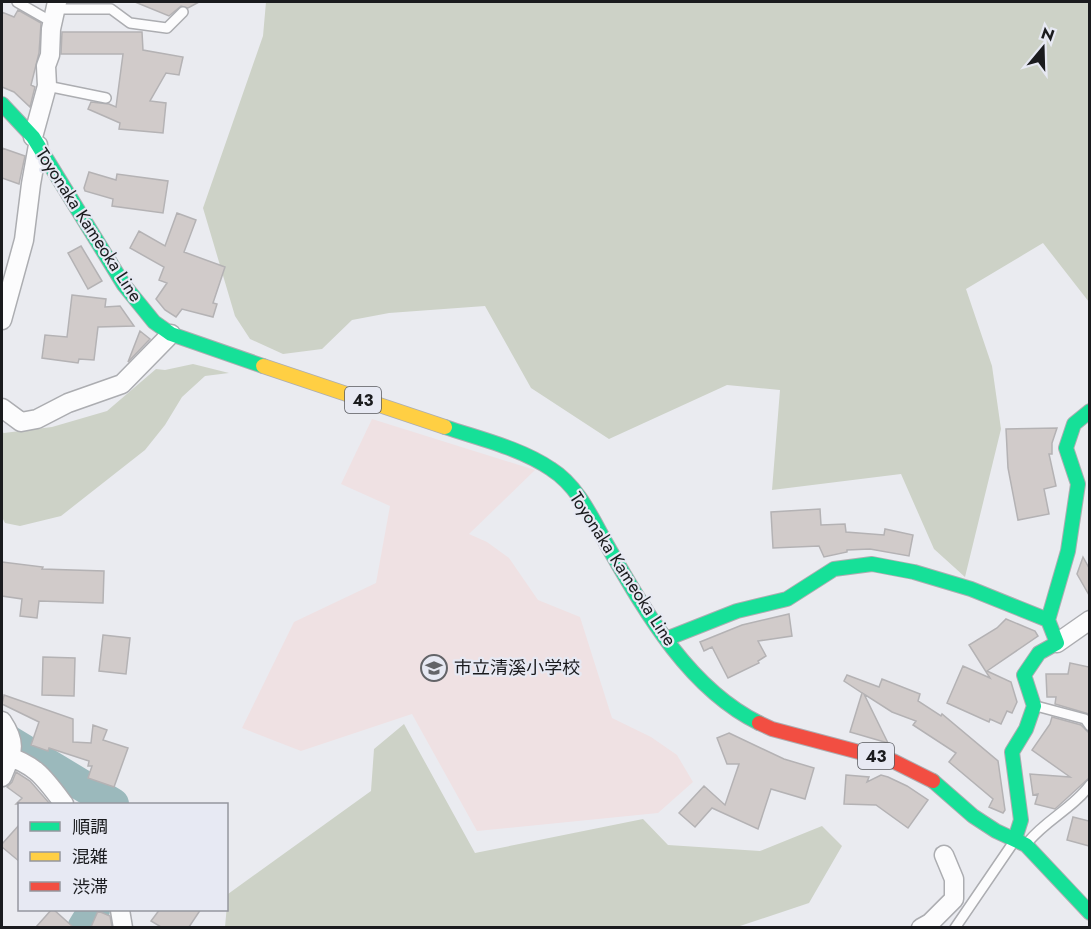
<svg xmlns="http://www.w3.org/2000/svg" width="1091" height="929" font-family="Jost,'Noto Sans JP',sans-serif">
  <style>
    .education { fill: #efe1e3 }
    .green { fill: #cdd2c7 }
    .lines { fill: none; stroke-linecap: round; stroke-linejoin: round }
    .river { stroke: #9bb9bc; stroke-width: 32 }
    .building { fill: #d1cbca; stroke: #b4b2b4; stroke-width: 1.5 }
    .lane-casing { stroke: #acadb1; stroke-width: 12 }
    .street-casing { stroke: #acadb1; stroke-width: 21 }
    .fast-casing { stroke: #acadb1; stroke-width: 16 }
    .slow-casing { stroke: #acadb1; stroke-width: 16 }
    .jam-casing { stroke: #acadb1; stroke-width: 16 }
    .lane { stroke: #fcfcfd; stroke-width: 9 }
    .street { stroke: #fcfcfd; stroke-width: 18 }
    .fast { stroke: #16e098; stroke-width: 14 }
    .slow { stroke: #ffcf43; stroke-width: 14 }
    .jam { stroke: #f24e42; stroke-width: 14 }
    .labels { text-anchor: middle; stroke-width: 4.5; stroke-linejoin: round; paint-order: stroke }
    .shield { fill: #e7e9f3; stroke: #58595e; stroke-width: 1.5 }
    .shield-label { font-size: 16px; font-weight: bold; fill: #1a1b1e }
    .street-label { font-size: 18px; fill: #1a1b1e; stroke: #e7e9f3 }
    .poi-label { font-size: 18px; fill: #1a1b1e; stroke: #e7e9f3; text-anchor: start }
  </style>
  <rect width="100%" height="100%" fill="#eaebf0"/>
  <path class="education" d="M372,419L535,470L469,534L487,542L509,558L538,600L580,617L612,718L651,737L677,755L693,782L658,813L477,831L412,714L301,751L242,728L294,622L376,583L390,506L341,484Z"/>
  <path class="green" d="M266,2H1089V302L1043,243L966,289L992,366L1001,429L965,577L934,549L901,474L772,490L780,390L727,385L609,439L531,388L485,306L389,313L352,320L322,349L283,354L250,339L235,316L203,208L263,36Z
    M193,364L229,373L205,376L182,397L165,425L145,450L61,516L20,526L5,523L2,517V432L4,433L52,427L107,411L156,369L165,370Z
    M404,724L475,853L643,819L668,845L760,851L822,826L842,846L809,903L737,927H225L228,894L371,791L374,749Z"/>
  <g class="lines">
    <path class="river" d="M2,737L113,804
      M83,928L94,910"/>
  </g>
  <path class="building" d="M135,2H199L188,8L181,6L169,16Z
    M18,10L41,23L39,53L31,85L35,87L30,107L14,92L2,87V12L14,17Z
    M62,32H142L143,50L183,57L179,75L166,73L150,101L166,103L163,133L119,129L120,123L88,109L91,102L109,104L116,107L123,54H61Z
    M2,148L25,156L19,184L2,178Z
    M89,172L116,180L117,174L168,181L163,213L112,206L113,199L85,191L84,188Z
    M177,213L196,220L184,252L225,267L213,303L217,304L213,317L182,309L176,317L165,310L156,299L167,283L159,280L164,267L130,248L139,231L165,246Z
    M81,246L102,281L88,289L68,253Z
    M72,295L106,299L105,307L120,306L134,326L98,327L94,360L79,359L78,363L42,358L45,335L67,337Z
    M140,331L150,339L128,362Z
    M1057,428L1052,443V454H1049L1056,486L1044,489L1049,514L1018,520L1008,468L1006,429Z
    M820,509L821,525L845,524L846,532L884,535L885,529L913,535L909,556L870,549L847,550V552L824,557L819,546L773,548L771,512Z
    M1083,557L1089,568V595L1077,574Z
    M2,562L43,567L42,569L104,571L103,603L39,601L37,618L20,616L22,599L2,596Z
    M789,614L792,636L758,641L766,656L758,661L759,663L728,678L712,647L704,651L700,642L742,625Z
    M1006,619L1035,631L1038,636L987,671L1011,682L1017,702L1012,713L1007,711L1001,724L990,719L989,722L947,703L963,666L990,678L969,645L997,628Z
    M103,635L130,638L126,674L99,671Z
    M43,657L75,658L74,696L42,695Z
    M1070,663L1089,667V714L1055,704L1056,697H1047L1046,674H1068Z
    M847,675L879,687L882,679L920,694L918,701L941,716L942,714L998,761L1005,810L1003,813L989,807L993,799L949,762L956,753L913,725L916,721L892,712L864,694L888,743L850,732L862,693L844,681Z
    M4,695L73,719V742L91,743L93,725L107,730L103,740L128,748L114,787L88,778L92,766H88L89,761L49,748L48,751L31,745L39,722L2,704Z
    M1052,717L1081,725L1089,733V778L1055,809L1035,804L1038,794L1033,795L1030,774L1070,777L1032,750L1050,724Z
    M729,733L784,759L814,768L805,799L771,789L758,829L712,808L695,827L679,813L704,786L725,805L739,764H727L717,738Z
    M16,772L30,781L50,804H16L22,798L7,787L12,782Z
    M846,775L869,777L867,782L881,775L888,777L907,786L928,800L908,828L876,805L844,804Z
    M1073,817L1089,821V846L1067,840Z
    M20,824V862L2,847V844Z
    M52,909H53L73,927H36Z
    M160,909H201L189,927H161L151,921Z
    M98,911L110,916L112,927H91Z"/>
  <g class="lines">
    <defs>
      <path id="lane" d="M17,2L52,22
        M55,9H111L130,23L167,28L183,12
        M47,86L106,98
        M1036,706L1085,719L1090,726
        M1028,842C1046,820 1073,808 1090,785
        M955,928L1013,843"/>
      <path id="street" d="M33,137L47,86L46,66L50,55L51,29L57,2
        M2,320L24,240L31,184L38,145
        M2,408L21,422L37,419L68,403L122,384L171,334
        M1057,643L1090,620
        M2,721C18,745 12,752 2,777
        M2,754C36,765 43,776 64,804
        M120,910L123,928
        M921,928L930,923L954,899V879L944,855"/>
      <path id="fast" d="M2,104L33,137L124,285L154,322L171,334L263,366
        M445,427C480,439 520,448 551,469C578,486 592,518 607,545C645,611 688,688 759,723
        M666,639L737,611L787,599L834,569L872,564L914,572L971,589L1048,620
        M933,781L973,816L996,831L1026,845L1090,913
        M1015,839L1021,820L1012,752L1026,729L1034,706L1024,675L1039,653L1057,643L1048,620L1068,551L1078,484L1066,448L1074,424L1090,411"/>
      <path id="slow" d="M263,366L445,427"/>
      <path id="jam" d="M759,723L772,729L893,761L933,781"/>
    </defs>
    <use href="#lane" class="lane-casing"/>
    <use href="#street" class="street-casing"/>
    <use href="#fast" class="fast-casing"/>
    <use href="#slow" class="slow-casing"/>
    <use href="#jam" class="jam-casing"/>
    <use href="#lane" class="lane"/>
    <use href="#street" class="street"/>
    <use href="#fast" class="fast"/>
    <use href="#slow" class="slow"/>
    <use href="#jam" class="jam"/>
  </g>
  <defs>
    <symbol id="school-ring" viewBox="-11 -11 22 22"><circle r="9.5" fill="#e7e9f3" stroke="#636468" stroke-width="1.5"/><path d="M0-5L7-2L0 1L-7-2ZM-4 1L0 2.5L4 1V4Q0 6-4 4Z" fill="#636468"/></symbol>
  </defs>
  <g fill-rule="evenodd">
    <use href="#school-ring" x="419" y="653" width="30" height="30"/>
  </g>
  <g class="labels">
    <g class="shield">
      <rect x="345" y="387" width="36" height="26" rx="4.5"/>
      <rect x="858" y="743" width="36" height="26" rx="4.5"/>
    </g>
    <g class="shield-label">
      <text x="363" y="406">43</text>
      <text x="876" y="762">43</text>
    </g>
    <g class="street-label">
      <text transform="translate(89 225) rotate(57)" y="6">Toyonaka Kameoka Line</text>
      <text transform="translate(623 569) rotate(57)" y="6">Toyonaka Kameoka Line</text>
    </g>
    <g class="poi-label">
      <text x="454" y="674">市立清溪小学校</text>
    </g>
  </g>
  <rect width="1091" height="929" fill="none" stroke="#1a1b1e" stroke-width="6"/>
  <rect x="18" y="803" width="210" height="108" fill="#e7e9f3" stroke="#95979e" stroke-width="1.5"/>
  <rect x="30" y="822" width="30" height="9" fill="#16e098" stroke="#95979e" stroke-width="1.5"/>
  <text x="72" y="833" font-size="18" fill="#1a1b1e">順調</text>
  <rect x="30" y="852" width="30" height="9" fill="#ffcf43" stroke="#95979e" stroke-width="1.5"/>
  <text x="72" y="863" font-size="18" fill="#1a1b1e">混雑</text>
  <rect x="30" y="882" width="30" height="9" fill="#f24e42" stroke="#95979e" stroke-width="1.5"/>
  <text x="72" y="893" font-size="18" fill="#1a1b1e">渋滞</text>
  <g transform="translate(1043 48) rotate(19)" stroke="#e7e9f3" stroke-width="4.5" paint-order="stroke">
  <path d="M0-4.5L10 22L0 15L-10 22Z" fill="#1a1b1e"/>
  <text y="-9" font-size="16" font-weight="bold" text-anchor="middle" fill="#1a1b1e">N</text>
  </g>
</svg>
